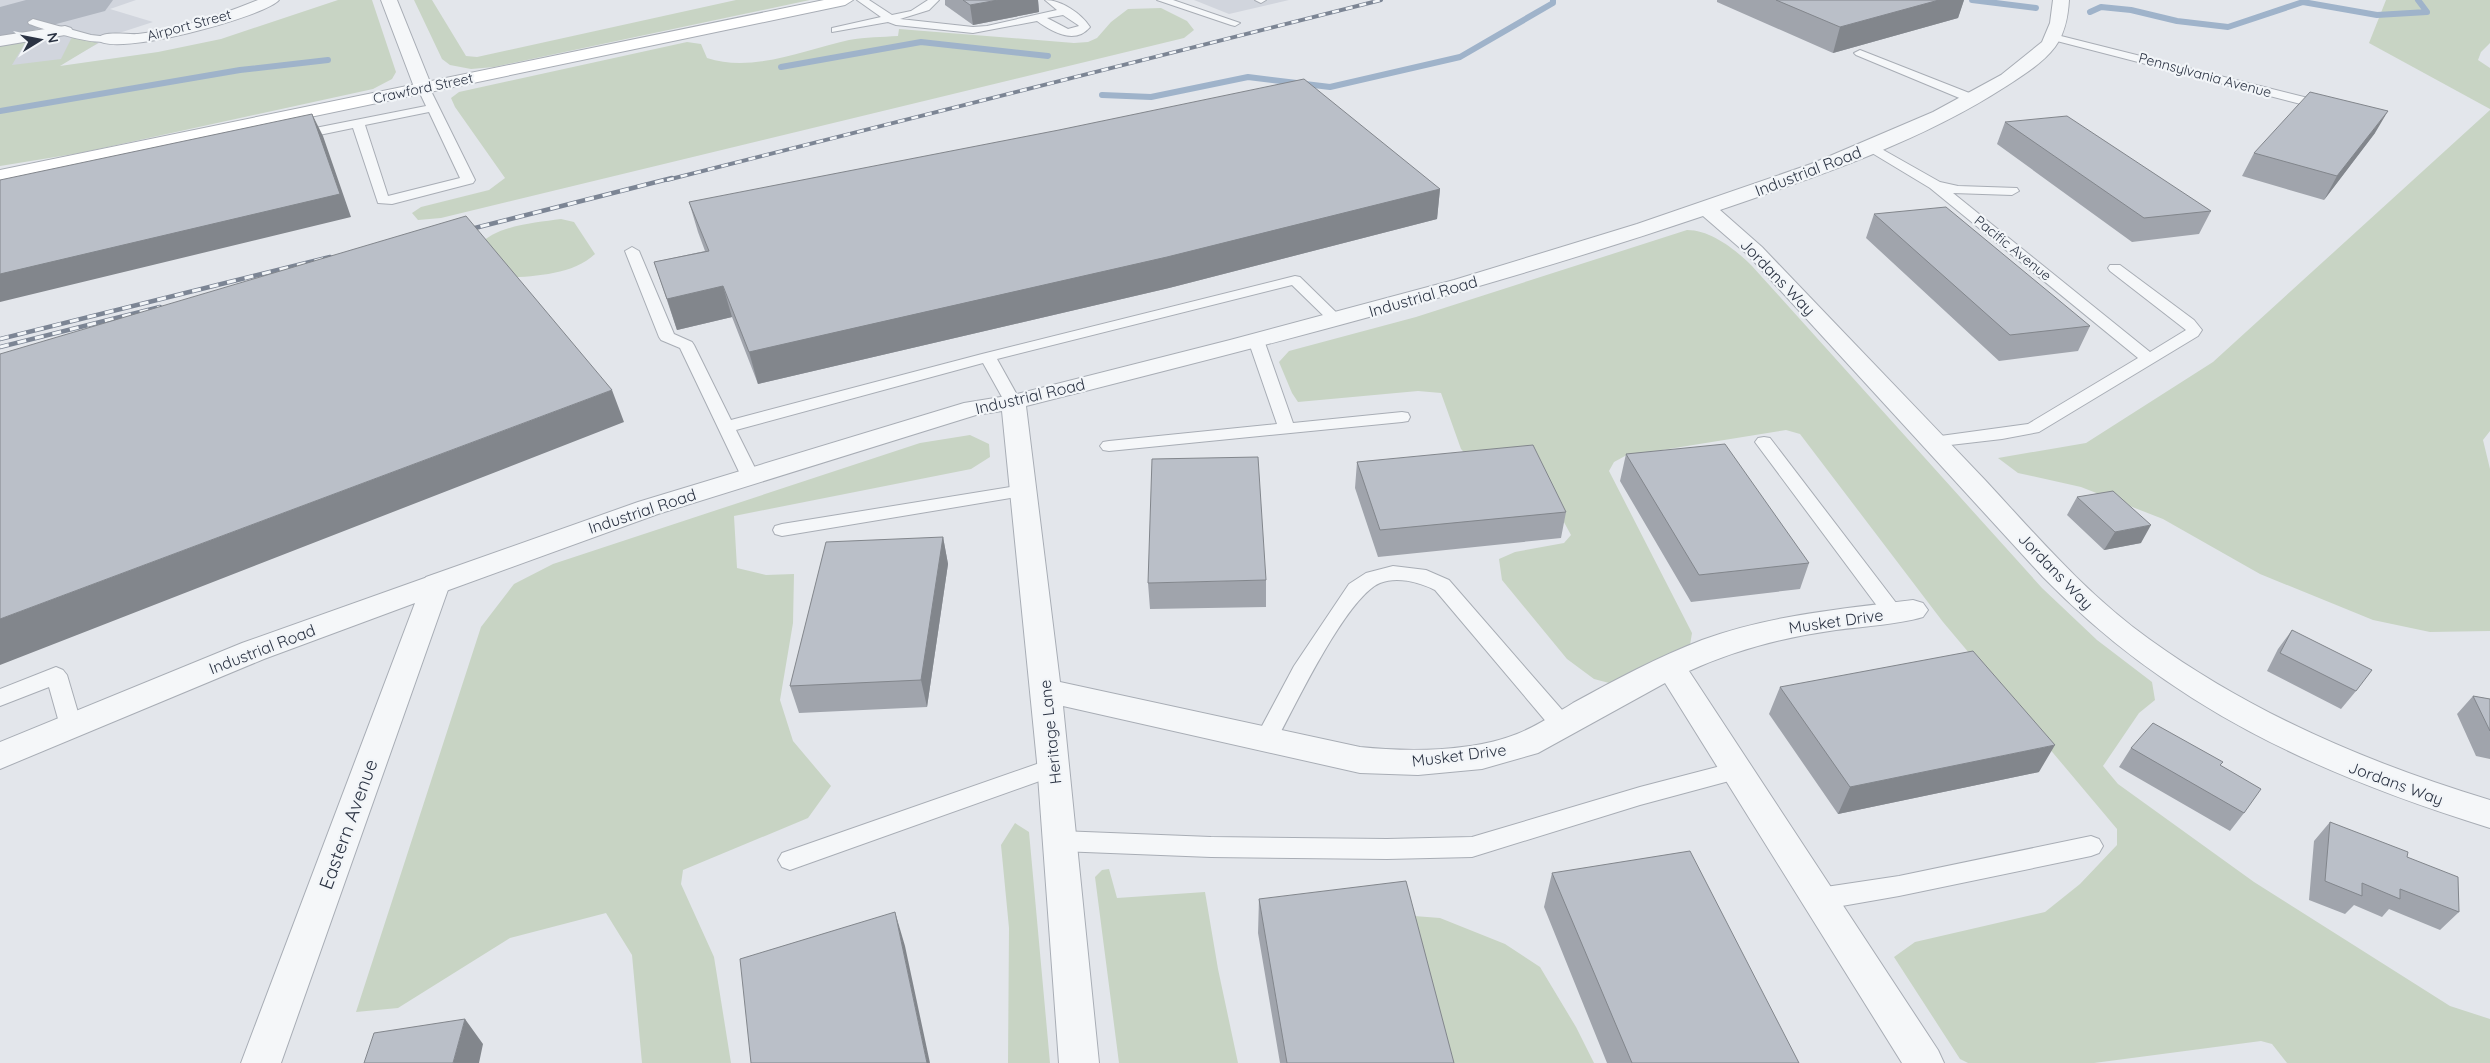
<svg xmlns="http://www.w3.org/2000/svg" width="2490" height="1063" font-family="Quicksand,sans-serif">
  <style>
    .built { fill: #d1d5dd }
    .green { fill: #c8d4c4 }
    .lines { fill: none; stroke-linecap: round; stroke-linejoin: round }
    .stream { stroke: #9fb3ca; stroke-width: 6 }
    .taxiway { fill: #b0b6c0; fill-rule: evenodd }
    .service-casing { stroke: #a8adb5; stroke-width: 2 }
    .minor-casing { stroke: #a8adb5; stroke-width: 2 }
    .tertiary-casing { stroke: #a8adb5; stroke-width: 2 }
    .secondary-casing { stroke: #a8adb5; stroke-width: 2 }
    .service { fill: #f5f7f9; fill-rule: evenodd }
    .minor { fill: #f5f7f9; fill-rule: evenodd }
    .tertiary { fill: #f5f7f9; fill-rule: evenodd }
    .secondary { fill: #fff; fill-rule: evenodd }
    .rail-far1-casing { stroke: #7c8594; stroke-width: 4 }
    .rail-casing { stroke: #7c8594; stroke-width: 4.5 }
    .rail-far1 { stroke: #f2f5f8; stroke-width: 2.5; stroke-dasharray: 7; stroke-linecap: butt }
    .rail { stroke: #f2f5f8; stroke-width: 3; stroke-dasharray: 9; stroke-linecap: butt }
    .wall { fill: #a0a4ac }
    .shaded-wall { fill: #82868c }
    .building { fill: #babfc8; stroke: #82868c }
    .labels { text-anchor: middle; stroke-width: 4.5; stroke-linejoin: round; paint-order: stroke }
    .far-street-label { font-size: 14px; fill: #2b3343; stroke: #f2f5f8 }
    .street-label { font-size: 16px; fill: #2b3343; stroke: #f2f5f8 }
    .near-street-label { font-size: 19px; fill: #2b3343; stroke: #f2f5f8 }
  </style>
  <rect width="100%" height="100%" fill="#e3e6eb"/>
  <path class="built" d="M0,0H136L110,9L153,22L113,35L58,66L0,74Z
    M1194,0H1289L1229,14Z"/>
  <path class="green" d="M338,0H372L396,72L392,79L373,89L80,153L0,166V28L41,32L25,43L12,65L61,59L72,37L98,43L60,66L158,52L221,39Z
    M414,0H432L466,56L477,57L736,0H810L494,67L471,69L450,65L442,59Z
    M2386,0H2490V43L2481,52L2478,60L2490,68V109L2369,43Z
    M1161,8L1187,21L1194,30L1184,38L441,218L418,220L412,213L421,207L489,190L505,178L455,107L451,98L459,92L687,42L701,44L707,58C752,73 805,50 849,40C866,37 882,37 898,36L899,29L1074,43L1088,42L1097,38L1111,22L1128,9Z
    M2490,110V431L2483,440L2490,469V631L2430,632L2373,620L2260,574L2163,519L2081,487L2018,473L1998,458L2086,443L2213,362Z
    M561,219L574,222L595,254C573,275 534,276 505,278L478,246C497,225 534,223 561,219Z
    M1687,230C1711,230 1736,250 1752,266L2042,588L2097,640L2152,682L2155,700L2139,713L2103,766L2118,784L2254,882L2450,1006L2490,1019V1063H2287L2272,1044L2261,1041L2094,1063H1968L1960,1059L1894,957L1915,942L2045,912L2080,884L2117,845V829L1943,622L1800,434L1786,430L1625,456L1614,462L1609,471L1692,633L1690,645L1613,684L1594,679L1567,659L1502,580L1499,559L1515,552L1564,543L1571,535L1535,469L1476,465L1461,449L1441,393L1418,391L1298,402L1292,393L1279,362L1289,351L1416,317Z
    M970,435L989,444L990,457L971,469L734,516L737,568L766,575L794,574L793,623L780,700L793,741L831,786L808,818L683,870L681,884L714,957L731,1063H642L632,955L606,913L510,938L398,1008L356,1012L481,627L514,584L553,564L920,443Z
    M1015,823L1029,832L1050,1063H1008L1009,928L1001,845Z
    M1109,869L1117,898L1205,892L1218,969L1238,1063H1119L1095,877L1102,870Z
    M1401,915L1440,918L1505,944L1540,967L1576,1027L1594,1063H1439Z"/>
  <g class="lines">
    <path class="stream" d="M1972,0L2036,8
      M2090,12L2101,7L2131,10L2177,21L2228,27L2303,2L2377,15L2427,12L2418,0
      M781,67L921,42L1048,56
      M1102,95L1151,97L1248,77L1330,87L1460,57L1553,3V0
      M0,111L240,70L328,60"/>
    <path class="taxiway" d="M26,0H113L105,11L0,39V7Z"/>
    <defs>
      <path id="service" d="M857,0H869L892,15L911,11L928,0H939L929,10L900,19L973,27L987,26L1057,10L1045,0C1061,0 1081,13 1090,27C1075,45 1052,32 1037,21L973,33L896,25L888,22L832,32V28L881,17ZM1063,15L1078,25L1079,26L1068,29L1047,18Z
        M1157,0H1173L1240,23L1235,26L1231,25Z
        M1255,0H1266L1261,3Z
        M33,19L91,35L109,37L111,39C100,49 44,29 29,24L28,22Z
        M2053,34L2332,104L2334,107L2328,111L2049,39V35Z
        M1860,50L1977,96L1979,99L1973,103L1969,102L1856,55L1854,53Z
        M423,83L429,87L475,180L473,183L392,204L378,203L353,128L295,140L289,136L295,132L426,106L417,87ZM429,112L460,178L388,196L365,125Z
        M1871,143L1940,182L1958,186L2017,188L2019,191L2012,195L1953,193L2150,352L2186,330L2110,271L2108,268L2110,265H2120L2194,320L2202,330L2198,336L2039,432L2002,439L1933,447L1927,446L1924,442L1927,438L1933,437L2028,424L2138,358L1930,188L1867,150L1865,147L1867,144Z
        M632,247L639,251L674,334L692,342L694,345L731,420L982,354L1295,276L1300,277L1344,320L1336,325L1331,323L1292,285L997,359L1021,402L1019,406H1007L983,363L736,430L759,476L756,480H744L741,476L680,348L661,340L659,337L625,251Z
        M1256,335L1264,340L1293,423L1402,412L1408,413L1410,417L1408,421L1402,422L1109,451L1103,450L1100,446L1103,442L1109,441L1277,424L1248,340Z
        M1764,437L1770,438L1900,608L1903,613L1900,618L1893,620L1886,618L1755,442L1758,438Z
        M1023,485L1029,487L1032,491L1029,495L782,536L775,534L773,530L775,526L782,524Z
        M1393,566L1426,570L1449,580L1570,719L1573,725L1570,731L1562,733L1554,731L1435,590C1419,582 1397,576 1380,583C1346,597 1293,710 1274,745L1266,747L1258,745L1255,739L1294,666L1349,584L1366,573Z
        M56,667L63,670L67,675L82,726L79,732L71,734L63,732L60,726L49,687L0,706V689Z
        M1054,758L1062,761L1065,767L1062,773L790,870L782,867L778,860L782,853Z
        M1736,762L1744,765L1747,771L1744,777L1640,805L1472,857L1387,859L1211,857L1060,851L1052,848L1048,841L1052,834L1060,831L1211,837L1387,839L1472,837L1640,787Z
        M2091,836L2099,839L2103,846L2099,853L2091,856L1899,896L1819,910L1810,906L1807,899L1810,892L1819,888L1899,876Z"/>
      <path id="minor" d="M258,0H279C267,16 111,59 97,39C103,30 127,35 138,34C178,30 221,15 258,0Z
        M381,0H397L432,87L429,91H417L414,87Z
        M2053,0H2069C2068,17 2065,33 2055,47C2043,63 2022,76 2005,87C1920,142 1816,177 1720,210L1762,247C1836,325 1911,402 1985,480C2037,536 2087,595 2149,639C2253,714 2368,763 2490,800V828C2317,774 2171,708 2043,577L1748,255L1703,216C1481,291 1253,349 1026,406L1060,682L1360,747C1408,752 1472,752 1517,734C1537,726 1555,714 1573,703C1615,680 1658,657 1702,640C1770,615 1842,609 1913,600L1923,603L1928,610L1923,617C1896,625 1865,626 1836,630C1785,637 1737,649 1689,671L1938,1050L1944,1063H1902L1665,683L1538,753L1482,769L1418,775L1360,773L1063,706L1099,1063H1059L1037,762L1002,411L976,415L658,514L446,591L436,594L426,591L422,584L426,577L638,502L964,403L1013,395L1230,340L1454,280L1637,224L1811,164L1933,112L2001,75L2042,42L2050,23Z
        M65,26L71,28L73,31L71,34L0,46V36Z"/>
      <path id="tertiary" d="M436,574L446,577L450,584L281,1063H241L415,603L264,659L0,769V742L242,643Z"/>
      <path id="secondary" d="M824,0H853L845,5L740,27L0,182V170Z"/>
    </defs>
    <use href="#service" class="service-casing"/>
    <use href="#minor" class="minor-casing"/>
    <use href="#tertiary" class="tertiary-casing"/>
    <use href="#secondary" class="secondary-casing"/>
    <use href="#service" class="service"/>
    <use href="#minor" class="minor"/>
    <use href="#tertiary" class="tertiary"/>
    <use href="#secondary" class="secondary"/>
    <defs>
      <path id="rail-far1" d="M667,180L1381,0"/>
      <path id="rail" d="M463,231L672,178
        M0,339L330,257
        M0,347L160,307"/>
    </defs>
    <use href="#rail-far1" class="rail-far1-casing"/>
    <use href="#rail" class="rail-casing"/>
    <use href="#rail-far1" class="rail-far1"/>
    <use href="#rail" class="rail"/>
  </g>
  <path class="wall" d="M945,0H1038L1039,12L973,25L945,5Z
    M1717,0H1964L1958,18L1833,53L1717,2Z
    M2005,122L2211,211L2199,234L2132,242L1997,144Z
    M2375,133L2324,200L2242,176L2254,153Z
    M1440,189L1437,219L1169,288L758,384L732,317L677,330L654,262L705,251L698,232L689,202Z
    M1874,214L2090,326L2078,351L1999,361L1866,238Z
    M1626,454L1809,563L1800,589L1691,602L1620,481Z
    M1357,462L1566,512L1561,538L1378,557L1355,488Z
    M2077,497L2141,543L2104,550L2067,515Z
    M943,537L948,564L927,707L799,713L790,686Z
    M1266,580V607L1150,609L1148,583Z
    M2292,630L2356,691L2341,709L2267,671L2278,649Z
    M1780,687L2039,772L1838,814L1769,714Z
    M2473,696L2490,699V759L2476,756L2457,714Z
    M2131,748L2220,765L2244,813L2230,831L2119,767Z
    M2330,822L2407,857L2459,912L2440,930L2389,909L2382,917L2354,905L2345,914L2309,900L2314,841Z
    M1552,873L1799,1063H1607L1544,907Z
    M1259,899L1454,1063H1280L1258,933Z"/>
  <path class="shaded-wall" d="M998,0H1038L1039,12L973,25L970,5Z
    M1939,0H1964L1958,18L1833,53L1840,27Z
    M2388,111L2375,133L2324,200L2337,176Z
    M312,114L323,136L351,217L0,302V274Z
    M1440,189L1437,219L1169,288L758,384L749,352Z
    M723,286L732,317L677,330L667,299Z
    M612,390L624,422L0,665V619Z
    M2151,525L2141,543L2104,550L2115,532Z
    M943,537L948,564L927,707L921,680Z
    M2055,745L2039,772L1838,814L1850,787Z
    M895,912L905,946L930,1063H927Z
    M465,1019L483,1044L479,1063H453Z"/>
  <path class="building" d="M963,0H998L970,5Z
    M1776,0H1939L1840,27Z
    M1304,79L1440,189L1167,257L749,352L723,286L667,299L654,262L709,251L689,202L1059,130Z
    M2310,92L2388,111L2337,176L2254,153Z
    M312,114L340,194L0,274V180Z
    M2067,116L2211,211L2144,218L2005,122Z
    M1946,207L2090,326L2010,335L1874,214Z
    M466,216L612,390L0,619V354Z
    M1725,444L1809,563L1699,575L1626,454Z
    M1533,445L1566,512L1380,530L1357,462Z
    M1258,457L1266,580L1148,583L1152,459Z
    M2113,491L2151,525L2115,532L2077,497Z
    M943,537L921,680L790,686L826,542Z
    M2292,630L2372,670L2356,691L2280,653Z
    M1973,651L2055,745L1850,787L1780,687Z
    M2473,696L2490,699V731Z
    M2153,723L2223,762L2220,765L2261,789L2244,813L2131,748Z
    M2330,822L2408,852L2407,857L2458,877L2459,912L2400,889V899L2362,883V896L2325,881Z
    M1690,851L1799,1063H1632L1552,873Z
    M1406,881L1454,1063H1287L1259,899Z
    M895,912L927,1063H751L740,959Z
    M465,1019L453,1063H364L374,1033Z"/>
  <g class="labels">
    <g class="far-street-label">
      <text transform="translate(189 25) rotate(-15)" y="5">Airport Street</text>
      <text transform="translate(2205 75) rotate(15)" y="5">Pennsylvania Avenue</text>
      <text transform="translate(423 88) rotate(-12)" y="5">Crawford Street</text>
      <text transform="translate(2013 248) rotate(39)" y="5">Pacific Avenue</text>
    </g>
    <g class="street-label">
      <text transform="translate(1808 171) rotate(-21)" y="6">Industrial Road</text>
      <text transform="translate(1778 277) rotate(46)" y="6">Jordans Way</text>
      <text transform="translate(1423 296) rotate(-16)" y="6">Industrial Road</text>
      <text transform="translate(1030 396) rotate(-13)" y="6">Industrial Road</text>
      <text transform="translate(642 511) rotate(-18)" y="6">Industrial Road</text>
      <text transform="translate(2056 571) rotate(46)" y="6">Jordans Way</text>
      <text transform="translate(1836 621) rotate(-8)" y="6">Musket Drive</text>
      <text transform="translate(262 649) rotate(-21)" y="6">Industrial Road</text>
      <text transform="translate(1050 732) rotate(-96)" y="6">Heritage Lane</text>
      <text transform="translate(1459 755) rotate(-7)" y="6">Musket Drive</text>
      <text transform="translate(2396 783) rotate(20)" y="6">Jordans Way</text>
    </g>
    <g class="near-street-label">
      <text transform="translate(348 824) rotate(-70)" y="7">Eastern Avenue</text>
    </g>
  </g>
  <g transform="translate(40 40) rotate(80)" stroke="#f2f5f8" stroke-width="4" paint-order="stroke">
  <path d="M0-4L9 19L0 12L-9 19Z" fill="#2b3343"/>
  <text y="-8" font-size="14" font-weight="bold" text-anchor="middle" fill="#2b3343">N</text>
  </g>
</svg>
